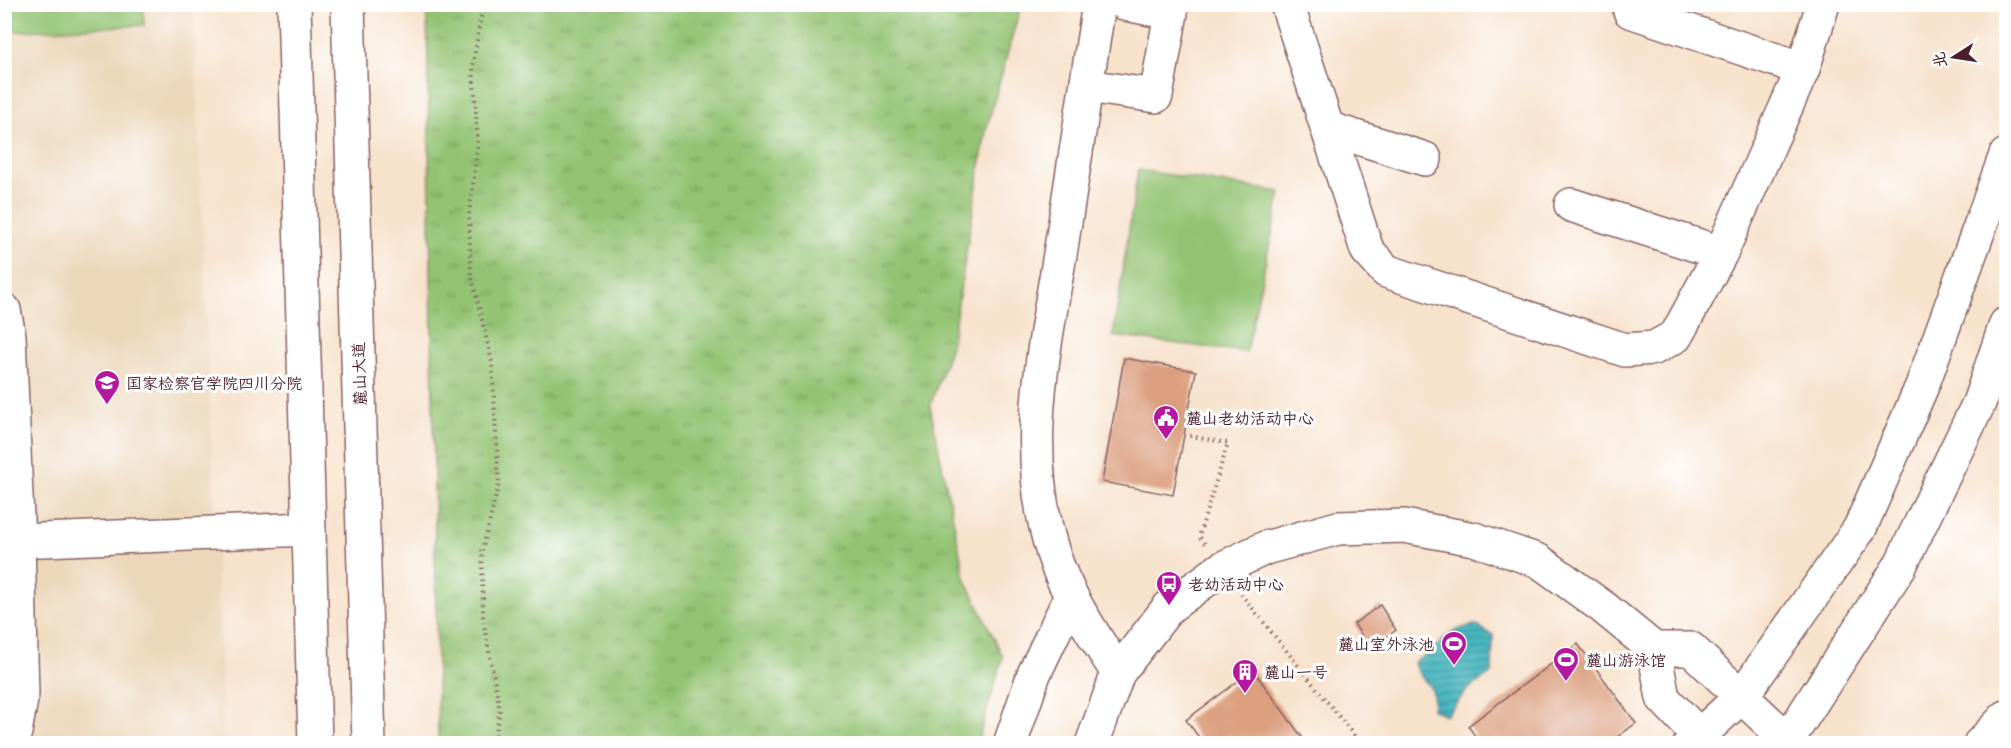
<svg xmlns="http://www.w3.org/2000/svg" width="2011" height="748" font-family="Sriracha,'LXGW WenKai TC',sans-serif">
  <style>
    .built { fill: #ecd7ba }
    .grass { fill: url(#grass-tufts); stroke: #6e714e; stroke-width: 1.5 }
    .garden { fill: #93c372; stroke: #6e714e; stroke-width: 1.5 }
    .water { fill: url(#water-rules); stroke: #486a75; stroke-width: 1.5 }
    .building { fill: #db9e7e }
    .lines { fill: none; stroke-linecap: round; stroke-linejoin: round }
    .minor-casing { stroke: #876363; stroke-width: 36 }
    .highway-casing { stroke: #876363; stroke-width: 36 }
    .path { stroke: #876363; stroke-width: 4; stroke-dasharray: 1.5 4.5; stroke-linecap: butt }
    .minor { stroke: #fff; stroke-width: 33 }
    .highway { stroke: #fff; stroke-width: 33 }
    .labels { text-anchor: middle; stroke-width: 6; stroke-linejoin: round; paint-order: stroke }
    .street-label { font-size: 16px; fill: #4a1f2b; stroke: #fff }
    .poi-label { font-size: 16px; fill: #4a1f2b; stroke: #fff; text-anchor: start }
  </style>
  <defs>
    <pattern id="grass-tufts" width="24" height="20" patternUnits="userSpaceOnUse" patternTransform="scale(1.5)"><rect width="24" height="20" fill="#93c372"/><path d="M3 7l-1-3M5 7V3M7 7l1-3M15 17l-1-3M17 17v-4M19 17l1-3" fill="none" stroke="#7a9e5e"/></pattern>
    <pattern id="water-rules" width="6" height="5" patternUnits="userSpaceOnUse" patternTransform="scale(1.5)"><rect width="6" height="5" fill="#47b6bf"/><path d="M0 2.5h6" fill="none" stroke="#3d939b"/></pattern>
  </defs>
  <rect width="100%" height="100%" fill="#fff"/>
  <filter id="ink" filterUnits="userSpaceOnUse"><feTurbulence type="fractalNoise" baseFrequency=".0167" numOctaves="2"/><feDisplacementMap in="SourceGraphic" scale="12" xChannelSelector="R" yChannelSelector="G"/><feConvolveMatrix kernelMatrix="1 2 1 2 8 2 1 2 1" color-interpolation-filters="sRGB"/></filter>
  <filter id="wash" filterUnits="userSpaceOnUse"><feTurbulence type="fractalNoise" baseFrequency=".008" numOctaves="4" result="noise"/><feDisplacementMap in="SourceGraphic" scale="24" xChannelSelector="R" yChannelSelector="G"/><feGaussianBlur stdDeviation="1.35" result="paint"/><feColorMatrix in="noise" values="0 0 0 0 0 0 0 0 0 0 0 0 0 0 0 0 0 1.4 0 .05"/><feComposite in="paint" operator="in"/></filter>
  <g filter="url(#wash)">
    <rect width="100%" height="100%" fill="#f7e2cc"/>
    <path class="built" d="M4,5H193L224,743H5Z"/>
    <path class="grass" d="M427,5H1021L986,130L951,346L930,406L965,578L1003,657L977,743H438Z"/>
    <path class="garden" d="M4,5H143L144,25L5,32Z
      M1138,170L1281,192L1246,352L1113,336Z"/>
    <path class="water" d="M1475,625L1493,635L1492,673L1468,689L1446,715L1432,709C1439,682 1419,684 1414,662C1443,648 1440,631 1475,625Z"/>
    <g id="blocks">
      <path class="building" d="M1124,358L1196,371L1173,495L1102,482Z
        M1380,605L1396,630L1370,648L1354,624Z
        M1578,644L1636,723L1608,744H1481L1468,726Z
        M1253,670L1307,744H1204L1186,720Z"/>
    </g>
  </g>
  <g filter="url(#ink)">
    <use href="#blocks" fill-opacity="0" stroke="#876363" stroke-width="1.5"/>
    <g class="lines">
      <defs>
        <path id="minor" d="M1099,4C1087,86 1074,167 1061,248C1044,353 1020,449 1053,553C1067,597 1094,635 1118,673
          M1287,4L1367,250L1386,271L1625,350L1654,348L1676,336L1721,253L1803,69L1823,4
          M1630,11L1803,69
          M1087,86L1156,96L1171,13L1126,4
          M1327,128L1425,159
          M1571,205L1721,253
          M4,310L9,336L18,541L309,529
          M4,742L15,732L22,694L18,541
          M1010,744L1034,674L1071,596
          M1092,744L1118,673L1169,607L1221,569L1265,548L1338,528L1404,526L1474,539L1539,561L1604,608L1654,649
          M1690,744L1742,696L1860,528L1922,386L2006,155
          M1707,744L1663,698L1654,649H1691L1792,744
          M1785,744L1900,566L1979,403L2006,324
          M1980,744L2006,717"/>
        <path id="highway" d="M294,4L315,744
          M348,4L369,744"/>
      </defs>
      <use href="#minor" class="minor-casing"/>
      <use href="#highway" class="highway-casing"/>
      <path class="path" d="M483,4L473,65L478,146L469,215L471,274L492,362L499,484L482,551L483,619L500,710L494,744
        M1190,436L1228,443L1199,536L1205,544
        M1241,594L1361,744"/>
      <use href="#minor" class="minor"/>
      <use href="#highway" class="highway"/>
    </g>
  </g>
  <defs>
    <symbol id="school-pin" viewBox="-11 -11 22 30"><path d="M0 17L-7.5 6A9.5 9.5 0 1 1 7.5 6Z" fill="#b5179e" stroke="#fff"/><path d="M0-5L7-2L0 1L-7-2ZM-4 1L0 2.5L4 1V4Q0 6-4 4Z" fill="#fff"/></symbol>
    <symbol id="civic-pin" viewBox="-11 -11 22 30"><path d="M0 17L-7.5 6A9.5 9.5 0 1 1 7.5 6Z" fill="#b5179e" stroke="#fff"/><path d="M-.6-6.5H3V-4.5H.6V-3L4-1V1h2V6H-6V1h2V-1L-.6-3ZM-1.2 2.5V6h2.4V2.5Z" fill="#fff"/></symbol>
    <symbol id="bus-pin" viewBox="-11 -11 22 30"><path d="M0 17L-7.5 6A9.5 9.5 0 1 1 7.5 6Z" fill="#b5179e" stroke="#fff"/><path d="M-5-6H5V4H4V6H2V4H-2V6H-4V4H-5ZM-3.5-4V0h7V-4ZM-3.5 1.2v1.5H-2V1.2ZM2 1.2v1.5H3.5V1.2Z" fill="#fff"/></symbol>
    <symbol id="stadium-pin" viewBox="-11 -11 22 30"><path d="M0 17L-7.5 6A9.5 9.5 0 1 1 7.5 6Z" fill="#b5179e" stroke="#fff"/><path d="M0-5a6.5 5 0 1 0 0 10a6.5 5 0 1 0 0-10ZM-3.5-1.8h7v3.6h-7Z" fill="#fff"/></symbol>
    <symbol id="building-pin" viewBox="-11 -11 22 30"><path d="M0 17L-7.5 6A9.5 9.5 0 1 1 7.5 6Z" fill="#b5179e" stroke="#fff"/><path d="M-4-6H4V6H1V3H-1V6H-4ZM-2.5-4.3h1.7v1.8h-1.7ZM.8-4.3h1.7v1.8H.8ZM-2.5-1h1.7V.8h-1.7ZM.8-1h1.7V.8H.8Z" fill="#fff"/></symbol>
  </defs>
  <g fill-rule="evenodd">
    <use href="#school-pin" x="92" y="368" width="30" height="40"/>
    <use href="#civic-pin" x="1151" y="403" width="30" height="40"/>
    <use href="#bus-pin" x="1154" y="569" width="30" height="40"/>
    <use href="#stadium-pin" x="1439" y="629" width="30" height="40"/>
    <use href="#stadium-pin" x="1551" y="645" width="30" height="40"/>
    <use href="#building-pin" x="1230" y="657" width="30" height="40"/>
  </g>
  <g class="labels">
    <g class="street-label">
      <text transform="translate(359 374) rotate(-92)" y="6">麓山大道</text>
    </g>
    <g class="poi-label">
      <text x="126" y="389">国家检察官学院四川分院</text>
      <text x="1186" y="424">麓山老幼活动中心</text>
      <text x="1188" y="590">老幼活动中心</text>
      <text x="1434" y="650" text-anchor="end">麓山室外泳池</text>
      <text x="1586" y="666">麓山游泳馆</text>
      <text x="1264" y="678">麓山一号</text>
    </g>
  </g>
  <rect width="2011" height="748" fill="none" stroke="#fff" stroke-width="24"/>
  <g transform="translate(1954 57) rotate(258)" stroke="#ffffff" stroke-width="4.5" paint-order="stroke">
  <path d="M0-4.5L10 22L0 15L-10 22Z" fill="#4a1f2b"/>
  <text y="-9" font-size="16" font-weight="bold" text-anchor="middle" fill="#4a1f2b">北</text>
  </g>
</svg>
